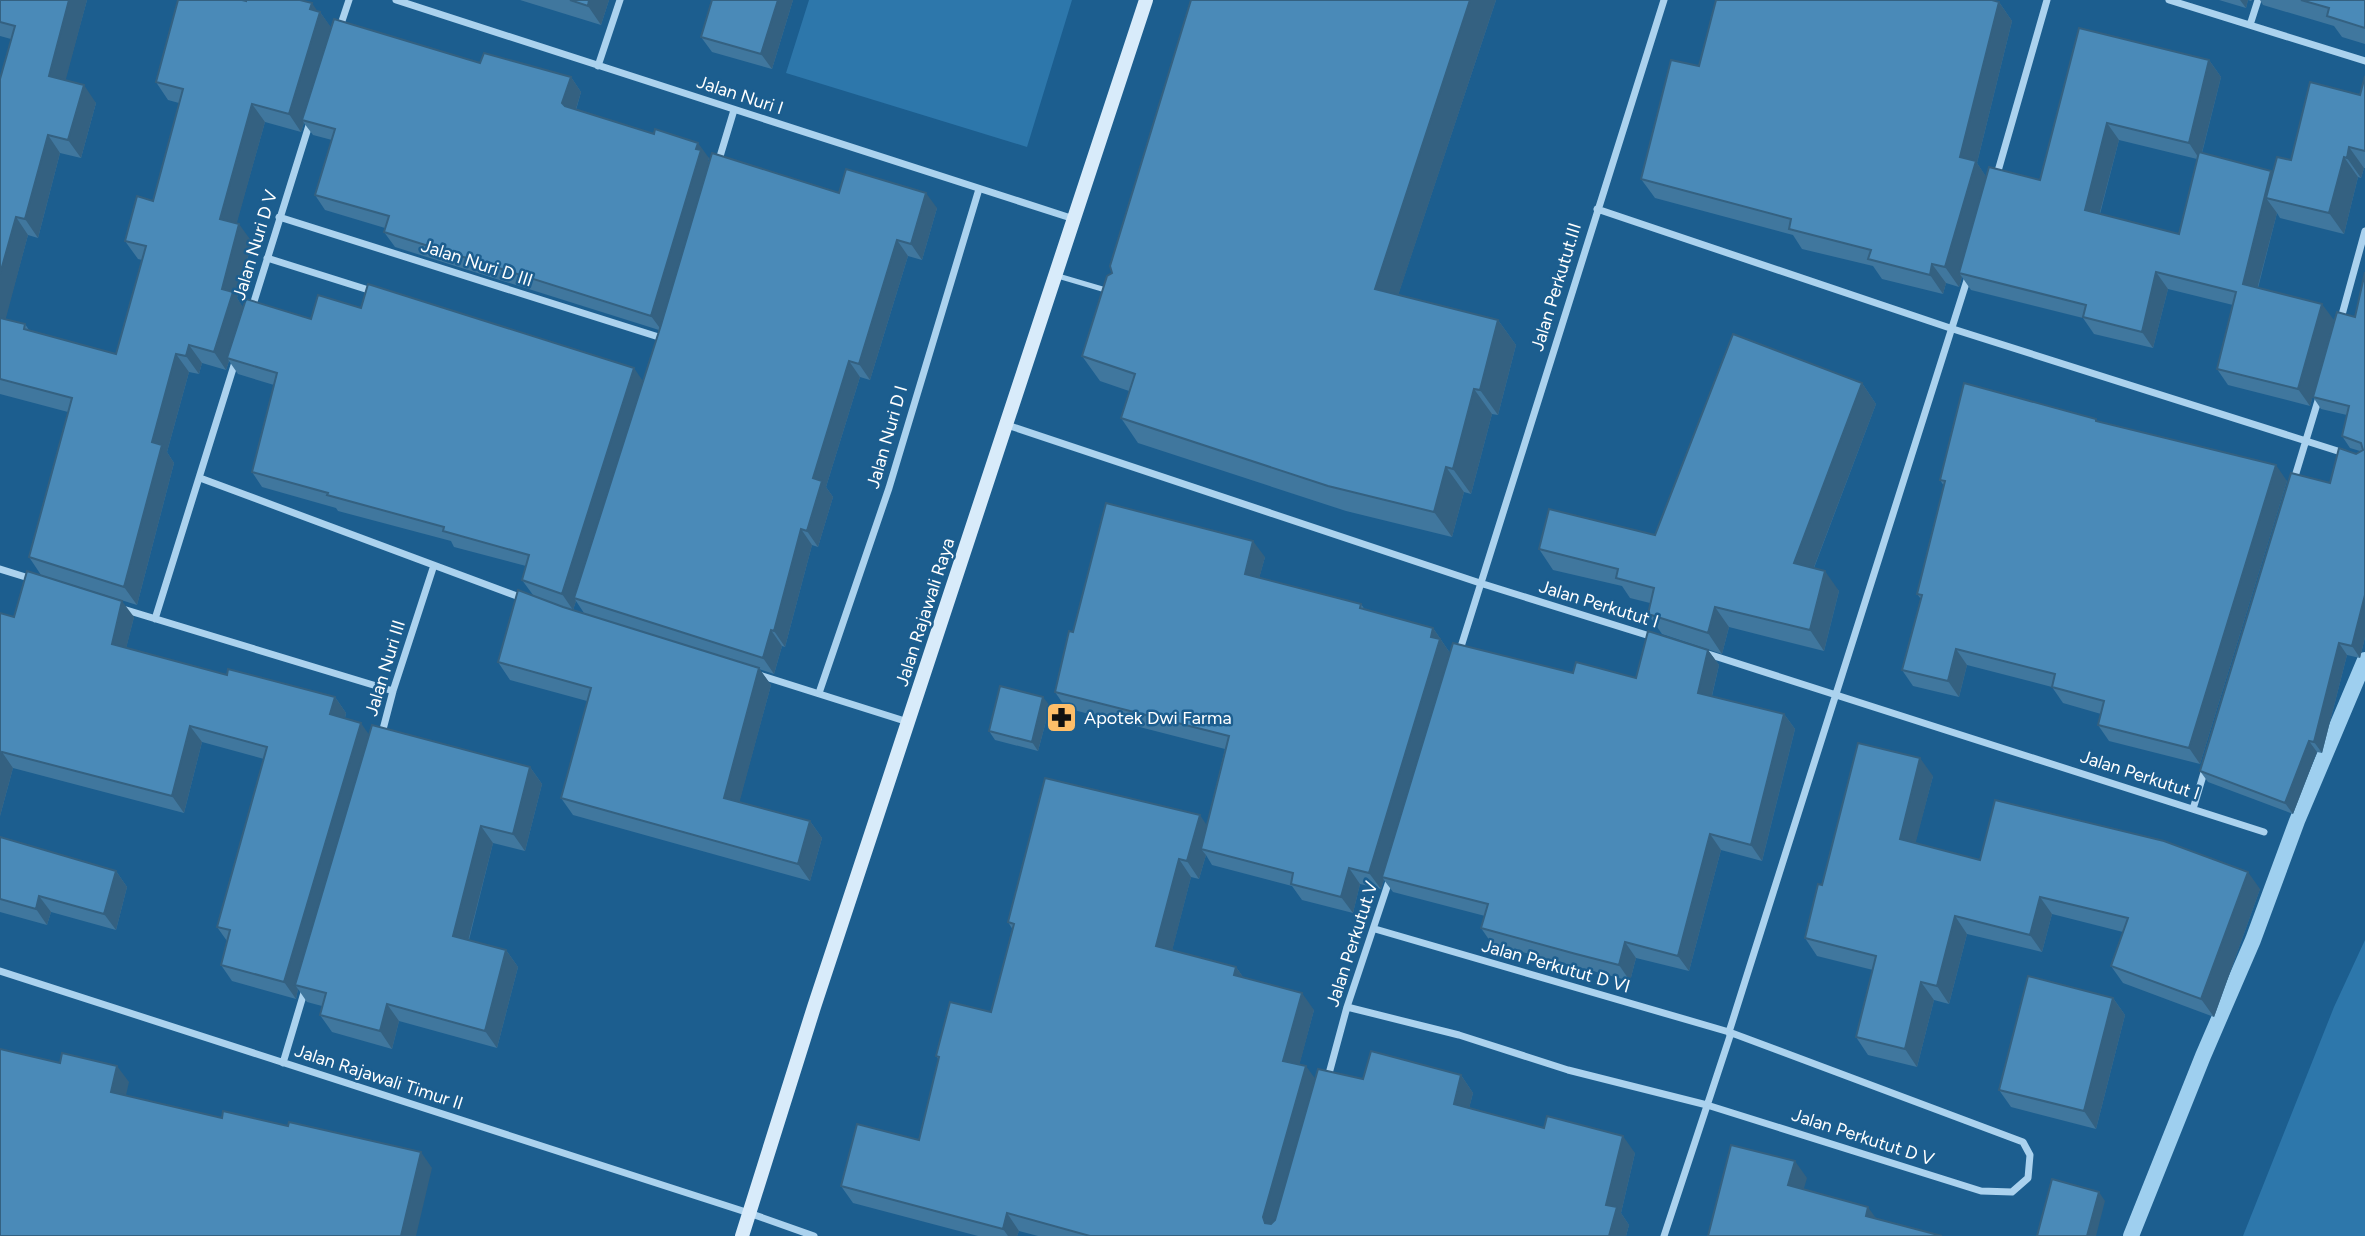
<svg xmlns="http://www.w3.org/2000/svg" width="2365" height="1236" font-family="Figtree,sans-serif">
  <style>
    .green { fill: #2d77ab }
    .lines { fill: none; stroke-linecap: round; stroke-linejoin: round }
    .stream { stroke: #9ecfef; stroke-width: 16 }
    .lane { stroke: #abd2ee; stroke-width: 5 }
    .street { stroke: #abd2ee; stroke-width: 7 }
    .secondary { stroke: #d8ebfa; stroke-width: 14 }
    .wall { fill: #40779e; fill-rule: evenodd }
    .shaded-wall { fill: #346181 }
    .building { fill: #4a8ab8; stroke: #346181; stroke-width: 2 }
    .labels { text-anchor: middle; stroke-width: 5; stroke-linejoin: round; paint-order: stroke }
    .street-label { font-size: 18px; fill: #fff; stroke: #1c5e8f }
    .poi-label { font-size: 18px; fill: #fff; stroke: #1c5e8f; text-anchor: start }
  </style>
  <rect width="100%" height="100%" fill="#1c5e8f"/>
  <path class="green" d="M809,0H1072L1027,147L786,73Z
    M2365,940V1236H2243L2334,1007Z"/>
  <g class="lines">
    <path class="stream" d="M2131,1236L2203,1056L2253,940L2297,821L2365,660"/>
    <path class="lane" d="M1058,276L1109,291"/>
    <path class="street" d="M396,0L1074,219
      M2169,0L2365,61
      M2250,25L2258,0
      M339,30L349,0
      M598,66L620,0
      M718,163L734,110
      M1996,178L2047,0
      M1597,209L1953,329L2344,453
      M279,217L665,339
      M267,258L375,292
      M252,308L310,122
      M2340,322L2365,231
      M1007,425L1480,583L1653,637
      M200,478L525,599
      M2293,483L2320,394
      M0,569L32,579
      M123,609L393,691
      M155,619L236,359
      M1459,653L1664,0
      M1705,653L2264,832
      M756,674L908,722
      M819,693L889,488L979,189
      M381,737L393,691L434,565
      M2193,809L2205,769
      M0,971L749,1213L814,1236
      M1347,1007L1459,1035L1568,1070L1707,1105L1981,1191L2012,1192L2028,1178L2030,1155L2023,1142L1729,1032L1375,929
      M283,1063L306,986
      M1327,1081L1347,1007L1390,878
      M1664,1236L1730,1036L1729,1032L1968,277"/>
    <path class="secondary" d="M742,1236L814,1007L1146,0"/>
  </g>
  <path class="wall" d="M0,0H87L65,80L96,103L81,158L60,153L38,238L28,235L5,319L25,324L29,330L116,354L142,260L138,259L125,241L153,201L179,103L168,100L156,82L317,11L320,12L331,28L480,63L571,77L581,92L576,110L709,158L708,161L709,162L839,193L937,208L922,260L908,256L870,380L860,377L826,487L833,497L818,547L812,545L785,647L782,646L774,674L759,669L771,685L739,802L810,821L822,838L810,881L573,815L561,798L587,701L510,680L498,662L533,595L522,580L526,566L454,547L451,541L338,511L336,508L262,487L252,472L274,385L238,374L229,361L226,370L202,363L199,374L189,372L167,452L174,463L137,605L41,575L29,557L68,412L0,394V79L11,39L0,36ZM265,122L301,132L304,123L313,135L332,140L315,195L325,210L385,228L384,232L395,247L659,330L643,381L361,308L311,319L243,308L237,298L252,242L236,224ZM576,601L584,613L573,610Z
    M520,0H609L601,25Z
    M712,0H793L772,69L712,52L701,37Z
    M1191,0H1496L1398,295L1498,320L1516,345L1498,415L1492,414L1471,494L1464,492L1452,537L1346,511L1138,443L1121,418L1129,391L1100,381L1082,356L1112,273Z
    M2219,0H2252L2251,1L2248,0L2246,8Z
    M2260,0H2365V44L2342,37L2334,26L2263,5Z
    M1999,2L2012,21L1977,163L1986,177L2040,180L2079,28L2209,60L2221,77L2202,153L2271,171L2272,173L2291,160L2360,95L2365,76V168H2364L2361,178L2358,177L2344,234L2280,218L2277,213L2258,288L2334,320L2310,406L2228,385L2217,369L2233,305L2168,289L2153,348L2094,334L2083,318L1971,290L1962,277L1959,287L1946,283L1943,294L1882,279L1873,266L1802,249L1793,235L1655,198L1641,179L1699,66ZM2119,140L2197,159L2179,234L2100,214Z
    M2365,272V637L2360,658L2347,655L2322,753L2317,752L2293,814L2208,782L2200,771L2330,483L2356,454L2360,451L2350,448L2342,436L2347,415L2321,409L2313,397L2355,317Z
    M1862,383L1876,404L1814,568L1839,591L1824,651L1729,627L1722,654L1662,634L1648,614L1650,603L1630,598L1622,586L1553,570L1539,549L1655,535Z
    M2098,422L2287,481L2200,764L2109,741L2098,725L2101,714L2063,703L2052,687L1967,665L1959,697L1913,686L1902,670L1921,599L1917,594L1944,486L1940,480Z
    M1265,557L1259,578L1361,604L1365,610L1433,628L1450,653L1573,673L1636,678L1708,650L1719,665L1712,696L1784,714L1795,729L1762,861L1721,850L1689,971L1636,958L1630,981L1492,944L1481,928L1485,916L1393,892L1384,880L1381,889L1360,884L1353,913L1302,900L1292,886L1212,865L1206,855L1199,879L1191,877L1172,950L1236,967L1243,977L1314,1010L1299,1065L1315,1079H1363L1461,1075L1473,1093L1469,1108L1635,1153L1621,1213L1629,1225L1626,1236H1038L1019,1231L1017,1236H978L853,1203L841,1186L919,1140L939,1060L936,1056L991,1012L1013,930L1008,922L1207,825L1225,749L1066,708L1055,692L1073,632Z
    M0,613L14,617H134L126,648L227,675L335,697L346,713L345,718L369,735L530,767L542,784L525,851L493,843L469,940L506,950L518,967L497,1048L399,1021L392,1049L332,1032L320,1015L322,1006L307,1002L298,989L296,999L232,981L221,965L227,941L217,927L264,759L202,742L184,813L13,768L0,816Z
    M1050,706L1038,751L995,740L989,731Z
    M1933,776L1915,843L1980,860L2260,889L2214,1017L2123,983L2111,966L2123,932L2052,914L2042,952L1967,934L1949,1004L1934,1000L1917,1067L1868,1055L1856,1037L1873,970L1817,956L1805,938L1822,885Z
    M0,837L116,871L127,887L116,930L51,912L47,925L0,912Z
    M2113,998L2125,1015L2096,1129L2011,1107L1999,1090Z"/>
  <path class="shaded-wall" d="M69,0H87L62,94L49,76Z
    M589,0H609L601,25L588,6Z
    M778,0H793L772,69L761,54Z
    M1470,0H1496L1392,314L1375,289Z
    M2240,0H2248L2246,8Z
    M1999,2L2012,21L1977,163L1989,181L1959,273L1962,277L1959,287L1945,267L1960,157Z
    M312,3L320,15V12L333,30L302,120L304,123L301,132L289,114Z
    M2209,60L2221,77L2200,160L2189,143Z
    M571,77L581,92L573,119L562,103Z
    M84,85L96,103L81,158L68,140Z
    M252,104L265,122L233,237L220,219Z
    M2107,123L2119,140L2096,227L2085,210Z
    M48,135L60,153L38,238L25,219Z
    M698,143L709,158L708,161L711,165L662,331L651,316Z
    M2349,147L2364,168L2361,178L2347,158Z
    M2344,157L2358,177L2344,234L2329,213Z
    M2271,171L2283,188L2266,198L2277,213L2254,301L2243,284Z
    M926,193L937,208L922,260L911,244Z
    M16,217L28,235L2,333L0,330V274Z
    M239,224L252,242L237,298L245,310L227,358L229,361L226,370L214,352L222,289Z
    M897,240L908,256L870,380L859,364Z
    M1932,264L1946,283L1943,294L1930,275Z
    M2156,272L2168,289L2153,348L2142,332Z
    M2322,304L2334,320L2310,406L2298,389Z
    M1498,320L1516,345L1498,415L1480,390Z
    M189,345L202,363L199,374L186,356Z
    M176,354L189,372L167,452L174,463L137,605L124,587L152,442Z
    M849,361L860,377L826,487L833,497L818,547L807,531L813,478Z
    M634,368L645,384L574,598L576,601L573,610L562,594Z
    M1862,383L1876,404L1808,583L1794,563Z
    M1474,389L1492,414L1471,494L1453,469Z
    M2276,465L2287,481L2200,764L2189,748Z
    M1446,467L1464,492L1452,537L1434,512Z
    M801,529L812,545L785,647L774,631Z
    M1253,541L1265,557L1256,590L1245,574Z
    M1825,571L1839,591L1824,651L1810,630Z
    M2365,595V637L2360,658L2352,646Z
    M122,601L134,617L123,661L112,644Z
    M1715,607L1729,627L1722,654L1708,633Z
    M1433,628L1452,656L1382,877L1384,880L1381,889L1369,873Z
    M771,630L782,646L774,674L763,658Z
    M2339,643L2347,655L2322,753L2314,742Z
    M1956,649L1967,665L1959,697L1948,681Z
    M1708,650L1719,665L1709,708L1698,693Z
    M759,668L771,685L736,815L724,798Z
    M335,697L346,713L342,731L330,714Z
    M1043,697L1050,706L1038,751L1032,742Z
    M1784,714L1795,729L1762,861L1751,845Z
    M361,723L372,739L295,985L298,989L296,999L284,982Z
    M190,726L202,742L184,813L172,796Z
    M2309,741L2317,752L2293,814L2285,803Z
    M2,752L13,768L0,816V758Z
    M1920,758L1933,776L1912,857L1900,839Z
    M530,767L542,784L525,851L513,834Z
    M1200,815L1212,833L1201,849L1206,855L1199,879L1187,861Z
    M810,821L822,838L810,881L798,864Z
    M481,826L493,843L465,953L453,936Z
    M1710,834L1721,850L1689,971L1678,956Z
    M1179,859L1191,877L1169,963L1156,946Z
    M1349,868L1360,884L1353,913L1341,897Z
    M116,871L127,887L116,930L104,914Z
    M2248,872L2260,889L2214,1017L2201,999Z
    M39,896L51,912L47,925L36,909Z
    M2040,897L2052,914L2042,952L2030,935Z
    M1955,916L1967,934L1949,1004L1937,986Z
    M1625,942L1636,958L1630,981L1619,965Z
    M506,950L518,967L497,1048L485,1031Z
    M1236,967L1248,984L1234,975Z
    M1921,982L1934,1000L1917,1067L1905,1049Z
    M1302,993L1314,1010L1296,1078L1283,1061Z
    M2113,998L2125,1015L2096,1129L2084,1111Z
    M387,1004L399,1021L392,1049L380,1031Z
    M117,1066L129,1082L123,1108L111,1092Z
    M1306,1066L1319,1084L1275,1234L1265,1223L1263,1217Z
    M1461,1075L1473,1093L1466,1121L1454,1104Z
    M1623,1136L1635,1153L1621,1213L1629,1225L1626,1236H1609L1606,1205Z
    M421,1152L432,1168L416,1236H401Z
    M1795,1161L1807,1178L1800,1202L1788,1185Z
    M2099,1192L2105,1201L2096,1236H2087Z
    M1868,1207L1880,1224L1866,1216Z
    M1007,1213L1019,1231L1017,1236H1008L1003,1229Z"/>
  <path class="building" d="M0,0H69L49,76L84,85L68,140L48,135L25,219L16,217L0,274V79L15,26L0,22Z
    M178,0H242L246,1V0H300L312,3L310,9L320,12L289,114L252,104L220,219L239,224L222,289L233,292L214,352L189,345L186,356L176,354L152,442L162,445L124,587L29,557L72,398L0,379V318L25,324L24,329L116,354L146,246L125,241L137,196L153,201L183,89L156,82Z
    M570,0H589L588,6Z
    M712,0H778L761,54L701,37Z
    M1191,0H1470L1375,289L1498,320L1480,390L1474,389L1453,469L1446,467L1434,512L1328,486L1121,418L1135,374L1082,356L1107,276L1112,273L1110,266Z
    M1716,0H1992L1999,2L1960,157L1976,161L1945,267L1932,264L1930,275L1868,259L1871,250L1789,229L1791,219L1641,179L1671,60L1699,66Z
    M2301,0H2365V28L2327,16L2329,8Z
    M334,19L480,63L484,53L571,77L562,103L565,106L654,134L655,129L698,143L696,149L701,150L651,316L384,232L389,216L315,195L335,129L302,120Z
    M2079,28L2209,60L2189,143L2107,123L2085,210L2179,234L2199,152L2271,171L2243,284L2322,304L2298,389L2217,369L2236,292L2156,272L2142,332L2083,317L2086,305L1959,273L1989,167L2040,180Z
    M2365,76V151L2349,147L2347,158L2344,157L2329,213L2266,198L2277,157L2291,160L2310,82L2360,95Z
    M712,153L839,193L846,169L926,193L911,244L897,240L859,364L849,361L813,478L822,481L807,531L801,529L774,631L771,630L763,658L574,598L661,325Z
    M2365,272V595L2352,646L2339,643L2314,742L2309,741L2285,803L2200,771L2291,473L2330,483L2339,448L2356,454L2363,450L2361,443L2342,436L2349,406L2313,397L2337,312L2355,317Z
    M368,284L634,368L562,594L522,580L529,555L443,531L444,527L327,495L328,493L252,472L277,373L227,358L246,299L311,319L318,295L361,308Z
    M1733,334L1862,383L1794,563L1825,571L1810,630L1715,607L1708,633L1648,614L1654,588L1616,578L1618,569L1539,549L1549,509L1655,535Z
    M1964,383L2096,419V421L2276,465L2189,748L2098,725L2104,701L2052,687L2055,674L1956,649L1948,681L1902,670L1922,595L1917,594L1945,481L1940,480Z
    M1106,503L1253,541L1245,574L1361,604L1360,608L1433,628L1431,637L1440,639L1369,873L1349,868L1341,897L1291,884L1293,873L1201,849L1229,736L1055,692L1069,631L1073,632Z
    M27,571L122,601L112,644L227,675L228,669L335,697L330,714L361,723L284,982L221,965L230,930L217,927L267,747L190,726L172,796L2,752L0,758V613L14,617Z
    M518,590L563,607L759,668L724,798L810,821L798,864L561,798L591,688L498,662Z
    M1648,631L1708,650L1698,693L1784,714L1751,845L1710,834L1678,956L1625,942L1619,965L1576,954L1481,928L1488,904L1382,877L1453,643L1573,673L1576,662L1636,678Z
    M1000,686L1043,697L1032,742L989,731Z
    M372,725L530,767L513,834L481,826L453,936L506,950L485,1031L387,1004L380,1031L320,1015L326,993L295,985Z
    M1858,743L1920,758L1900,839L1980,860L1995,800L2164,841L2248,872L2201,999L2111,966L2128,918L2040,897L2030,935L1955,916L1937,986L1921,982L1905,1049L1856,1037L1876,956L1805,938L1818,884L1822,885Z
    M1045,778L1200,815L1187,861L1179,859L1156,946L1236,967L1234,975L1302,993L1283,1061L1306,1066L1263,1217L1265,1223L1271,1224L1275,1220L1318,1069L1363,1079L1371,1051L1461,1075L1454,1104L1544,1128L1547,1116L1623,1136L1606,1205L1617,1207L1609,1236H1090L1007,1213L1003,1229L841,1186L857,1124L919,1140L939,1057L936,1056L950,1002L991,1012L1014,924L1008,922Z
    M0,837L116,871L104,914L39,896L36,909L0,899Z
    M2028,976L2113,998L2084,1111L1999,1090Z
    M0,1049L60,1063L62,1053L117,1066L111,1092L222,1118L223,1111L288,1126L289,1122L421,1152L401,1236H0Z
    M1731,1145L1795,1161L1788,1185L1868,1207L1866,1216L1942,1236H1708Z
    M2052,1179L2099,1192L2087,1236H2037Z"/>
  <defs>
    <symbol id="pharmacy-square" viewBox="-11 -11 22 22"><rect x="-9" y="-9" width="18" height="18" rx="4" fill="#febe69" stroke="#1c5e8f"/><path d="M-2-6h4v4h4v4h-4v4h-4v-4h-4v-4h4Z" fill="#111"/></symbol>
  </defs>
  <g fill-rule="evenodd">
    <use href="#pharmacy-square" x="1044" y="700" width="35" height="35"/>
  </g>
  <g class="labels">
    <g class="street-label">
      <text transform="translate(740 95) rotate(18)" y="6">Jalan Nuri I</text>
      <text transform="translate(255 245) rotate(-73)" y="6">Jalan Nuri D V</text>
      <text transform="translate(477 263) rotate(18)" y="6">Jalan Nuri D III</text>
      <text transform="translate(1556 287) rotate(-73)" y="6">Jalan Perkutut.III</text>
      <text transform="translate(887 437) rotate(-74)" y="6">Jalan Nuri D I</text>
      <text transform="translate(1599 604) rotate(17)" y="6">Jalan Perkutut I</text>
      <text transform="translate(925 612) rotate(-72)" y="6">Jalan Rajawali Raya</text>
      <text transform="translate(385 668) rotate(-73)" y="6">Jalan Nuri III</text>
      <text transform="translate(2140 775) rotate(18)" y="6">Jalan Perkutut I</text>
      <text transform="translate(1352 944) rotate(-72)" y="6">Jalan Perkutut.V</text>
      <text transform="translate(1556 966) rotate(16)" y="6">Jalan Perkutut D VI</text>
      <text transform="translate(379 1077) rotate(18)" y="6">Jalan Rajawali Timur II</text>
      <text transform="translate(1863 1137) rotate(18)" y="6">Jalan Perkutut D V</text>
    </g>
    <g class="poi-label">
      <text x="1084" y="724">Apotek Dwi Farma</text>
    </g>
  </g>
</svg>
